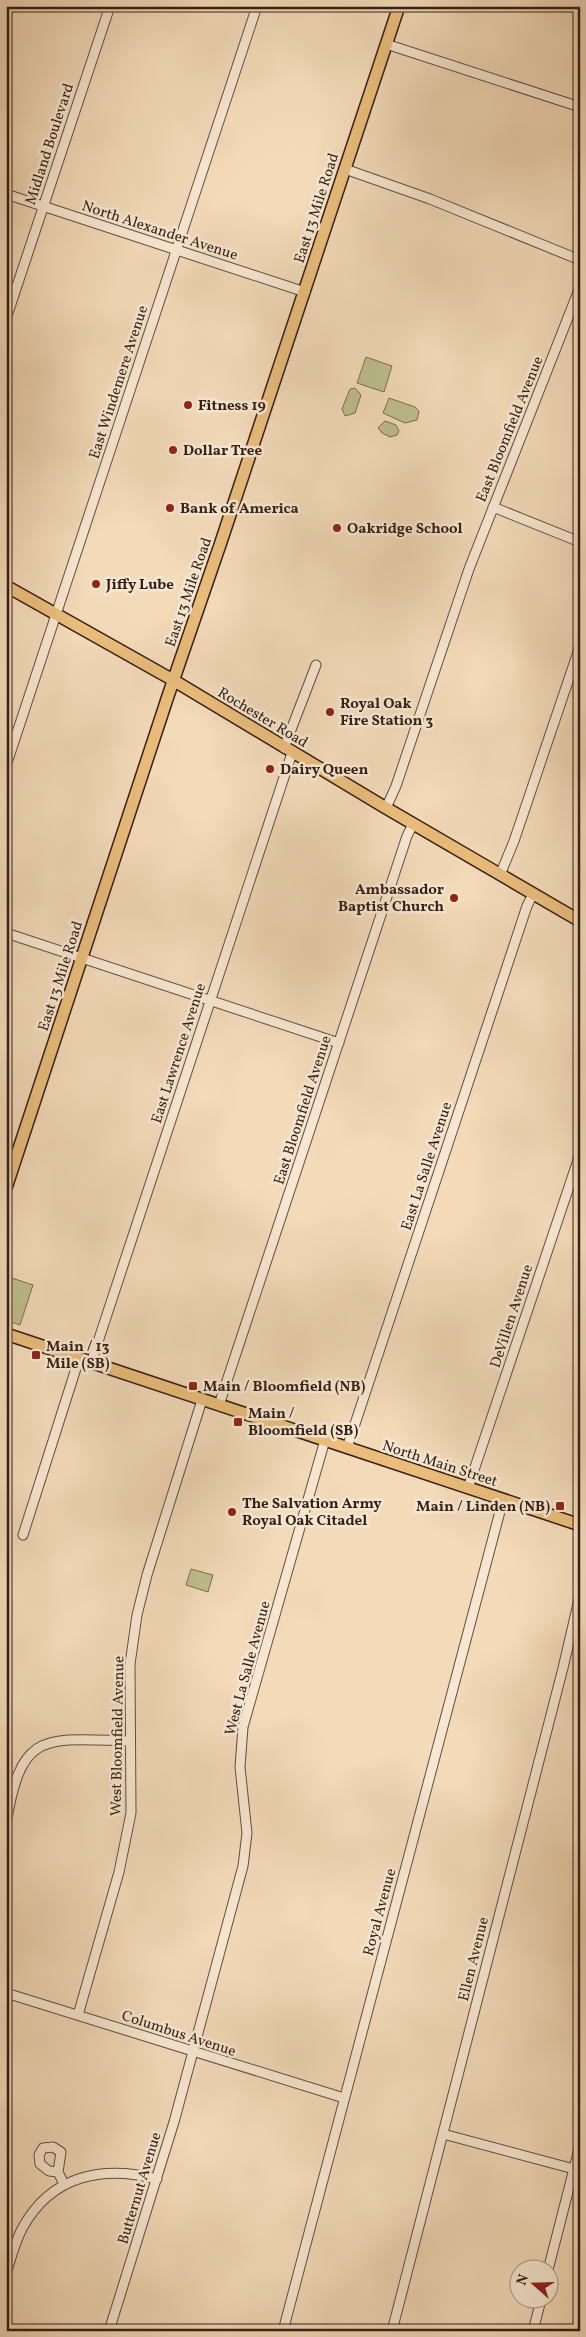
<svg xmlns="http://www.w3.org/2000/svg" width="586" height="2337" font-family="Vollkorn,serif">
  <style>
    .green { fill: #bebe8d; stroke: #796e51 }
    .lines { fill: none; stroke-linecap: round; stroke-linejoin: round }
    .minor-casing { stroke: #644d3e; stroke-width: 11 }
    .major-casing { stroke: #341e15; stroke-width: 14 }
    .minor { stroke: #f7e7d2; stroke-width: 9 }
    .major { stroke: #eabd7c; stroke-width: 11 }
    .poi-dot { fill: #8f2418; stroke: #f7e7d2; stroke-width: 2 }
    .labels { text-anchor: middle; stroke-width: 5; stroke-linejoin: round; paint-order: stroke }
    .street-label { font-size: 15px; fill: #341e15; stroke: #f7e7d2 }
    .poi-label { font-size: 15px; font-weight: bold; fill: #341e15; stroke: #f7e7d2; text-anchor: start }
  </style>
  <rect width="100%" height="100%" fill="#f3dab9"/>
  <filter id="stains"><feTurbulence type="fractalNoise" baseFrequency=".004" numOctaves="4"/><feColorMatrix values="0 0 0 0 .2 0 0 0 0 .09 0 0 0 0 .02 0 0 0 .5 -.17"/></filter>
  <radialGradient id="worn" r=".72"><stop offset=".6" stop-color="#630" stop-opacity="0"/><stop offset="1" stop-color="#630" stop-opacity=".3"/></radialGradient>
  <path class="green" d="M366,357L392,366L384,392L357,383Z
    M355,388L361,395L355,413L345,416L342,409L350,389Z
    M389,398L415,407L419,411L417,420L405,423L383,413Z
    M385,421L396,425L399,431L397,435L390,437L382,433L378,428Z
    M6,1276L33,1285L20,1325L6,1320Z
    M191,1569L213,1575L208,1592L186,1585Z"/>
  <g class="lines">
    <defs>
      <path id="minor" d="M386,44L580,107
        M345,169L430,199L580,260
        M6,194L305,292
        M6,319L110,6
        M493,507L580,542
        M284,748L316,665
        M6,766L257,6
        M386,808L396,786L469,569L580,287
        M500,875L514,841L580,646
        M6,933L339,1043
        M91,1363L292,753
        M219,1405L407,836L413,824
        M347,1448L527,906L533,894
        M468,1488L580,1154
        M23,1535L79,1359
        M6,1825C21,1729 44,1739 130,1741
        M6,1993L344,2098
        M78,2015L119,1872L131,1813L130,1664L137,1615L147,1575L202,1400
        M443,2134L574,2169
        M58,2172L49,2171L40,2164L39,2155L43,2148L53,2147L61,2152L58,2172L64,2184
        M548,2270L580,2145
        M6,2274C11,2258 15,2241 23,2227C52,2175 103,2165 157,2179
        M109,2331L174,2122L243,1866L247,1833L240,1767L243,1727L325,1440
        M283,2331L503,1500
        M392,2331L563,1668L580,1595
        M533,2331L541,2300"/>
      <path id="major" d="M6,586L173,680L386,808L580,921
        M6,1188L168,696L221,542L399,6
        M6,1334L580,1525"/>
    </defs>
    <use href="#minor" class="minor-casing"/>
    <use href="#major" class="major-casing"/>
    <use href="#minor" class="minor"/>
    <use href="#major" class="major"/>
  </g>
  <g class="poi-dot">
    <circle cx="188" cy="405" r="5"/>
    <circle cx="173" cy="450" r="5"/>
    <circle cx="170" cy="508" r="5"/>
    <circle cx="337" cy="528" r="5"/>
    <circle cx="96" cy="584" r="5"/>
    <circle cx="330" cy="712" r="5"/>
    <circle cx="270" cy="769" r="5"/>
    <circle cx="454" cy="898" r="5"/>
    <rect x="31" y="1350" width="10" height="10" rx="2.5"/>
    <rect x="188" y="1381" width="10" height="10" rx="2.5"/>
    <rect x="233" y="1417" width="10" height="10" rx="2.5"/>
    <rect x="555" y="1501" width="10" height="10" rx="2.5"/>
    <circle cx="232" cy="1512" r="5"/>
  </g>
  <g class="labels">
    <g class="street-label">
      <text transform="translate(49 144) rotate(-72)" y="5">Midland Boulevard</text>
      <text transform="translate(316 208) rotate(-72)" y="5">East 13 Mile Road</text>
      <text transform="translate(160 230) rotate(18)" y="5">North Alexander Avenue</text>
      <text transform="translate(118 382) rotate(-72)" y="5">East Windemere Avenue</text>
      <text transform="translate(509 429) rotate(-68)" y="5">East Bloomfield Avenue</text>
      <text transform="translate(188 592) rotate(-71)" y="5">East 13 Mile Road</text>
      <text transform="translate(263 717) rotate(31)" y="5">Rochester Road</text>
      <text transform="translate(60 976) rotate(-72)" y="5">East 13 Mile Road</text>
      <text transform="translate(178 1053) rotate(-72)" y="5">East Lawrence Avenue</text>
      <text transform="translate(302 1110) rotate(-72)" y="5">East Bloomfield Avenue</text>
      <text transform="translate(426 1166) rotate(-72)" y="5">East La Salle Avenue</text>
      <text transform="translate(511 1316) rotate(-72)" y="5">DeVillen Avenue</text>
      <text transform="translate(440 1463) rotate(18)" y="5">North Main Street</text>
      <text transform="translate(247 1668) rotate(-75)" y="5">West La Salle Avenue</text>
      <text transform="translate(117 1736) rotate(-89)" y="5">West Bloomfield Avenue</text>
      <text transform="translate(379 1912) rotate(-75)" y="5">Royal Avenue</text>
      <text transform="translate(473 1959) rotate(-76)" y="5">Ellen Avenue</text>
      <text transform="translate(179 2033) rotate(18)" y="5">Columbus Avenue</text>
      <text transform="translate(139 2188) rotate(-73)" y="5">Butternut Avenue</text>
    </g>
    <g class="poi-label">
      <text x="198" y="410">Fitness 19</text>
      <text x="183" y="455">Dollar Tree</text>
      <text x="180" y="513">Bank of America</text>
      <text x="347" y="533">Oakridge School</text>
      <text x="106" y="589">Jiffy Lube</text>
      <text x="340" y="708">Royal Oak<tspan x="340" dy="17">Fire Station 3</tspan></text>
      <text x="280" y="774">Dairy Queen</text>
      <text x="444" y="894" text-anchor="end">Ambassador<tspan x="444" dy="17">Baptist Church</tspan></text>
      <text x="46" y="1351">Main / 13<tspan x="46" dy="17">Mile (SB)</tspan></text>
      <text x="203" y="1391">Main / Bloomfield (NB)</text>
      <text x="248" y="1418">Main /<tspan x="248" dy="17">Bloomfield (SB)</tspan></text>
      <text x="242" y="1508">The Salvation Army<tspan x="242" dy="17">Royal Oak Citadel</tspan></text>
      <text x="550" y="1511" text-anchor="end">Main / Linden (NB)</text>
    </g>
  </g>
  <rect width="586" height="2337" fill="none" stroke="#f3dab9" stroke-width="25"/>
  <rect x="8" y="8" width="571" height="2322" fill="none" stroke="#341e15" stroke-width="2.5"/>
  <rect x="12" y="12" width="561" height="2312" fill="none" stroke="#341e15"/>
  <g transform="translate(534 2284) rotate(290)"><circle r="24" fill="#f7e7d2" stroke="#a99786"/>
  <path d="M0-4L9 19L0 12L-9 19Z" fill="#8f2418"/>
  <text y="-8" font-size="14" font-weight="bold" text-anchor="middle" fill="#341e15">N</text>
  </g>
  <rect width="100%" height="100%" filter="url(#stains)"/>
  <rect width="100%" height="100%" fill="url(#worn)"/>
</svg>
